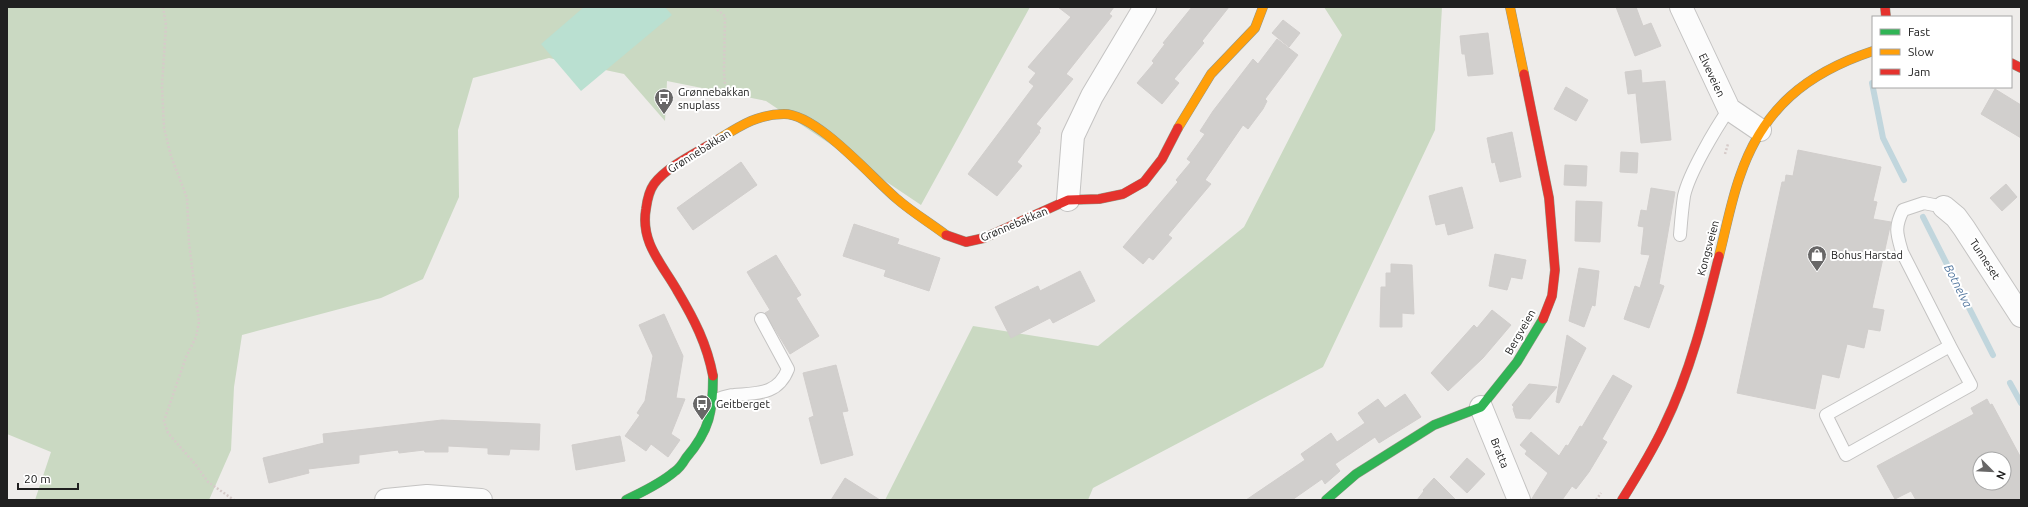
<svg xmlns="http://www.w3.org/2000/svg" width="2028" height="507" font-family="Ubuntu,sans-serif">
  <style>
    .forest { fill: #cad9c2 }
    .pitch { fill: #bae0d1 }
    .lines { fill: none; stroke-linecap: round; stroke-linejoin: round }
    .stream { stroke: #c1d6dd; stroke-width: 6 }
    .building { fill: #d1cfcd; stroke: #d1cecc; fill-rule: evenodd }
    .lane-casing { stroke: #c4c3c2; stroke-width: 14 }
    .street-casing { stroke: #c4c3c2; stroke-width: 24 }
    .fast-casing { stroke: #949684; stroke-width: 10 }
    .slow-casing { stroke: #949684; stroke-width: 10 }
    .jam-casing { stroke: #949684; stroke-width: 10 }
    .path { stroke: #d6cbc9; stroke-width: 2.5; stroke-dasharray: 2 2; stroke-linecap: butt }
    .lane { stroke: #fcfcfc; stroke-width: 12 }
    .street { stroke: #fcfcfc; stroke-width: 22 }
    .fast { stroke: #30b455; stroke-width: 9 }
    .slow { stroke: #ff9f0a; stroke-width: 9 }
    .jam { stroke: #e5322d; stroke-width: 9 }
    .labels { text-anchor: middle; stroke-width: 4; stroke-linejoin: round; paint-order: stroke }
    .street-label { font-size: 11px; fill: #202020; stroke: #fff }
    .poi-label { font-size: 11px; fill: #202020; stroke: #fff; text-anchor: start }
    .water-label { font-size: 12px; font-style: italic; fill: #54779f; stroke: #fff }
  </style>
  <rect width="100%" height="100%" fill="#eeecea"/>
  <path class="forest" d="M7,7H1030L921,205L766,101L667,81L665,121L624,74L549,58L473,78L458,130L459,197L423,279L381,298L242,335L234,387L231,450L209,500H35L51,452L7,434Z
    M1324,7H1442L1435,130L1323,367L1093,488L1088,500H885L973,326L1098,346L1244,227L1342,35Z"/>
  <path class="pitch" d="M584,7H665L672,15L581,91L541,44Z"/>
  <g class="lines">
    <path class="stream" d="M1872,83L1883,138L1904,180
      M1923,217L1993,355
      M2010,383L2021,403"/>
  </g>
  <path class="building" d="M1058,7H1114L1109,14L1112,16L1066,74L1073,79L1036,124L1041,128L1039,131L1040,132L1017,162L1022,166L997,196L968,174L1034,86L1029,82L1036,73L1028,67L1071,17Z
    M1192,7H1229L1202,41L1204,43L1174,79L1179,83L1162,104L1137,83L1154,63L1152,61L1165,44L1163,43Z
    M1616,7H1636L1643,26L1651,23L1661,46L1635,56Z
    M1283,20L1300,33L1289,47L1272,33Z
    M1488,33L1493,74L1468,76L1465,54H1462L1460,36Z
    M1277,39L1298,55L1265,99L1267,101L1263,109L1248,129L1243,125L1205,180L1211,184L1168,235L1172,238L1153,260L1149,257L1143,264L1123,247L1178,182L1176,180L1191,162L1187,159L1205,134L1200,131L1213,111L1253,59L1258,64Z
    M1641,70L1642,83L1665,81L1671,140L1641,143L1636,93L1628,94L1625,72Z
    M1566,87L1588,100L1576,121L1554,109Z
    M1995,89L2021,105V138L1981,114Z
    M1512,132L1521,177L1500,182L1495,162L1492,163L1487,138Z
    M1798,150L1881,167L1873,201L1877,202L1873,219L1891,222L1872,308L1884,310L1880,331L1868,329L1864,348L1847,344L1839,378L1822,374L1815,409L1737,393L1782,182H1785L1786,175L1793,176Z
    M1621,152L1638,153L1637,173L1620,172Z
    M741,162L757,185L693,230L677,208Z
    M1565,165L1587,166L1586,186L1564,185Z
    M2006,184L2017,197L2002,211L1990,198Z
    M1462,187L1473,228L1448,235L1445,223L1436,225L1429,196Z
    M1651,188L1675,192L1659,284L1664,286L1649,328L1624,319L1635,286L1640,288L1650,255L1641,254L1644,227L1638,226L1641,210L1647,211Z
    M1576,201L1602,202L1600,242L1575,241Z
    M854,224L899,239L897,244L940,258L929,291L884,276L886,270L843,256Z
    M1495,254L1526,260L1522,279L1511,277L1507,290L1489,286Z
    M776,255L801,295L796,298L819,336L790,354L765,313L770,310L747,272Z
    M1391,264L1412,265L1414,314L1402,313V327H1380L1381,287H1386V273H1391Z
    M1579,268L1599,271L1595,306L1592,305L1584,327L1569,321Z
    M1080,271L1095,301L1053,323L1050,318L1011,338L995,307L1038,286L1040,291Z
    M1492,310L1511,325L1483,358L1448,391L1431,373L1474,325L1477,328Z
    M664,314L683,356L676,398L685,399L671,434L680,440L668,457L651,444L646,451L625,436L640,415L637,413L645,401L653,356L639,325Z
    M1567,335L1586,348L1559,403L1556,402Z
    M836,365L848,411L842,412L853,455L821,464L809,418L814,416L803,373Z
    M1613,375L1632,386L1602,439L1607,442L1589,472L1576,489L1572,486L1562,500H1531L1548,473L1525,454L1527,451L1520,445L1531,432L1559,456L1566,445L1568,446L1580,426L1582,427Z
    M1529,384L1557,387L1530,419L1516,418L1513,409L1514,407L1512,405Z
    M1405,394L1421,417L1379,443L1375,437L1335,464L1340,471L1325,484L1322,479L1292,500H1246L1305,460L1301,454L1331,433L1337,442L1365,423L1358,413L1378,399L1385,408Z
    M1987,399L1990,405L1992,404L2021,458V500H1916L1911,491L1895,499L1877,466L1974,414L1971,408ZM1980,459H2004V483H1980Z
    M442,420L540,424L539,450L510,449L509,455L488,454V448L448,446V452H425L424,450L399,453L398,450L359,455V463L308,469L309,473L269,483L263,458L324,443L323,434Z
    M620,436L625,461L576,470L572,445Z
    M1467,458L1485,474L1467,493L1450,477Z
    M845,478L880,500H831Z
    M1434,478L1456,500H1417L1424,491L1423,490Z"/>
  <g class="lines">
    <defs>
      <path id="lane" d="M1944,207L1924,203L1903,210C1894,228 1897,234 1902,252L1950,346L1826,415L1846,455L1971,385L1950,346
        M1680,235C1681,222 1682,209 1684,196C1689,173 1716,128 1729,109
        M713,401C719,399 727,395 734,395C757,393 778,395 788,369L761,319"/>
      <path id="street" d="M1681,7L1729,109L1760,130
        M1068,200L1073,136L1092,96L1145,7
        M1944,207L1956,217L1964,228L2021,316
        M1481,407L1519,500
        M386,500L427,496L481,500"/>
      <path id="fast" d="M626,500C642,492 660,484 674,472C679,469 683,463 686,458C710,430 713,411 713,376
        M1326,500L1356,474L1434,425L1481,407L1517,362L1543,319"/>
      <path id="slow" d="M1510,7L1524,74
        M1178,128L1211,74L1255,28L1263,7
        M719,139C740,126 758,114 784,114C817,114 871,177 897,199C912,212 930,223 946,235
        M1719,256C1726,229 1731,201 1740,176C1763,108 1807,73 1873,51"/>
      <path id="jam" d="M1885,7L1886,17
        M2011,63L2021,68
        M1524,74L1549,198L1555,270L1552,296L1543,319
        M946,235L966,242L984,238L1068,200L1099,199L1123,194L1144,182L1162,159L1178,128
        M713,376C707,344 694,319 678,292C663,265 640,243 646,209C647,201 649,191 654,184C667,166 700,151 719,139
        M1622,500C1637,476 1652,452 1664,426C1690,373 1705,313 1719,256"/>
    </defs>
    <use href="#lane" class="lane-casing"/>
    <use href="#street" class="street-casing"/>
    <use href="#fast" class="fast-casing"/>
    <use href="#slow" class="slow-casing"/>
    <use href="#jam" class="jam-casing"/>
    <path class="path" d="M163,7L166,25L162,86L164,128L171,156L187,198L189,243L199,322L196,337L186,357L164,421L168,433L196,465L208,482L234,500
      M714,7L725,16L724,72L725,85
      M1725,154L1728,144
      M1596,500L1601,493"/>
    <use href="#lane" class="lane"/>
    <use href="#street" class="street"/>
    <use href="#fast" class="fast"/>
    <use href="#slow" class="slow"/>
    <use href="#jam" class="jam"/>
  </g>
  <defs>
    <symbol id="bus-pin" viewBox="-11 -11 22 30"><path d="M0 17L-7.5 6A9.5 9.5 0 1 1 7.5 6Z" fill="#686767" stroke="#fff"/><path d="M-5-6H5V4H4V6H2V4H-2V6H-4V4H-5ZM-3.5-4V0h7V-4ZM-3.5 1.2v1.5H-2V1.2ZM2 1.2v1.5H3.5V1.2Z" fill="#fff"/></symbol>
    <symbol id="shop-pin" viewBox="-11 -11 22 30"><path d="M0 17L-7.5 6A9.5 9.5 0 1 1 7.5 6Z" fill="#686767" stroke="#fff"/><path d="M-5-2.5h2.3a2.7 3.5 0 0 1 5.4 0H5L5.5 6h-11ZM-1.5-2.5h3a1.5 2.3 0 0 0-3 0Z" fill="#fff"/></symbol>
  </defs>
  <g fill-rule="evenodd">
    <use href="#bus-pin" x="653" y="87" width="22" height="30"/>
    <use href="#shop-pin" x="1806" y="244" width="22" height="30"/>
    <use href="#bus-pin" x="691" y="393" width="22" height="30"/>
  </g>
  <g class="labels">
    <g class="street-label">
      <text transform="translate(1712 75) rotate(65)" y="4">Elveveien</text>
      <text transform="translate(699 151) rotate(-32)" y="4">Grønnebakkan</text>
      <text transform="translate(1014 224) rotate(-23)" y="4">Grønnebakkan</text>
      <text transform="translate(1708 248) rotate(-75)" y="4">Kongsveien</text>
      <text transform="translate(1985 259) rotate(57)" y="4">Tunneset</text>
      <text transform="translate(1520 332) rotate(-60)" y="4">Bergveien</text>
      <text transform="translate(1500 453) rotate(68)" y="4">Bratta</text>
    </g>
    <g class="poi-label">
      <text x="678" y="96">Grønnebakkan<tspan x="678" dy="13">snuplass</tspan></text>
      <text x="1831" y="259">Bohus Harstad</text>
      <text x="716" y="408">Geitberget</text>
    </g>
    <g class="water-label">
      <text transform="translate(1958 286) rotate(63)" y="4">Botnelva</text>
    </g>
  </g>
  <rect width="2028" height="507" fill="none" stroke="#202020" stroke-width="16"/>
  <rect x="1872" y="16" width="140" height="72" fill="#ffffff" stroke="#a6a6a6"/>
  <rect x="1880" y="29" width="20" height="6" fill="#30b455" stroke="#a6a6a6"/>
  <text x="1908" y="36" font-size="12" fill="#202020">Fast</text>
  <rect x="1880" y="49" width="20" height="6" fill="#ff9f0a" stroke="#a6a6a6"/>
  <text x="1908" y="56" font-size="12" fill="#202020">Slow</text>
  <rect x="1880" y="69" width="20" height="6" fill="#e5322d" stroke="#a6a6a6"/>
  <text x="1908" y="76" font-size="12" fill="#202020">Jam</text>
  <g transform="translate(1992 471) rotate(114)"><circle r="19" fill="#ffffff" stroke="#a6a6a6"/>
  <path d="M0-3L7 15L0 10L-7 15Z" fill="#686767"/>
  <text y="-6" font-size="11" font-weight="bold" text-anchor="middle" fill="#202020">N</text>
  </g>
  <path d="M18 483v6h60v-6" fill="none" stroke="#202020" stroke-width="2"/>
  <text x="24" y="483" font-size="12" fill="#202020" stroke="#ffffff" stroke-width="3" paint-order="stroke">20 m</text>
</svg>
